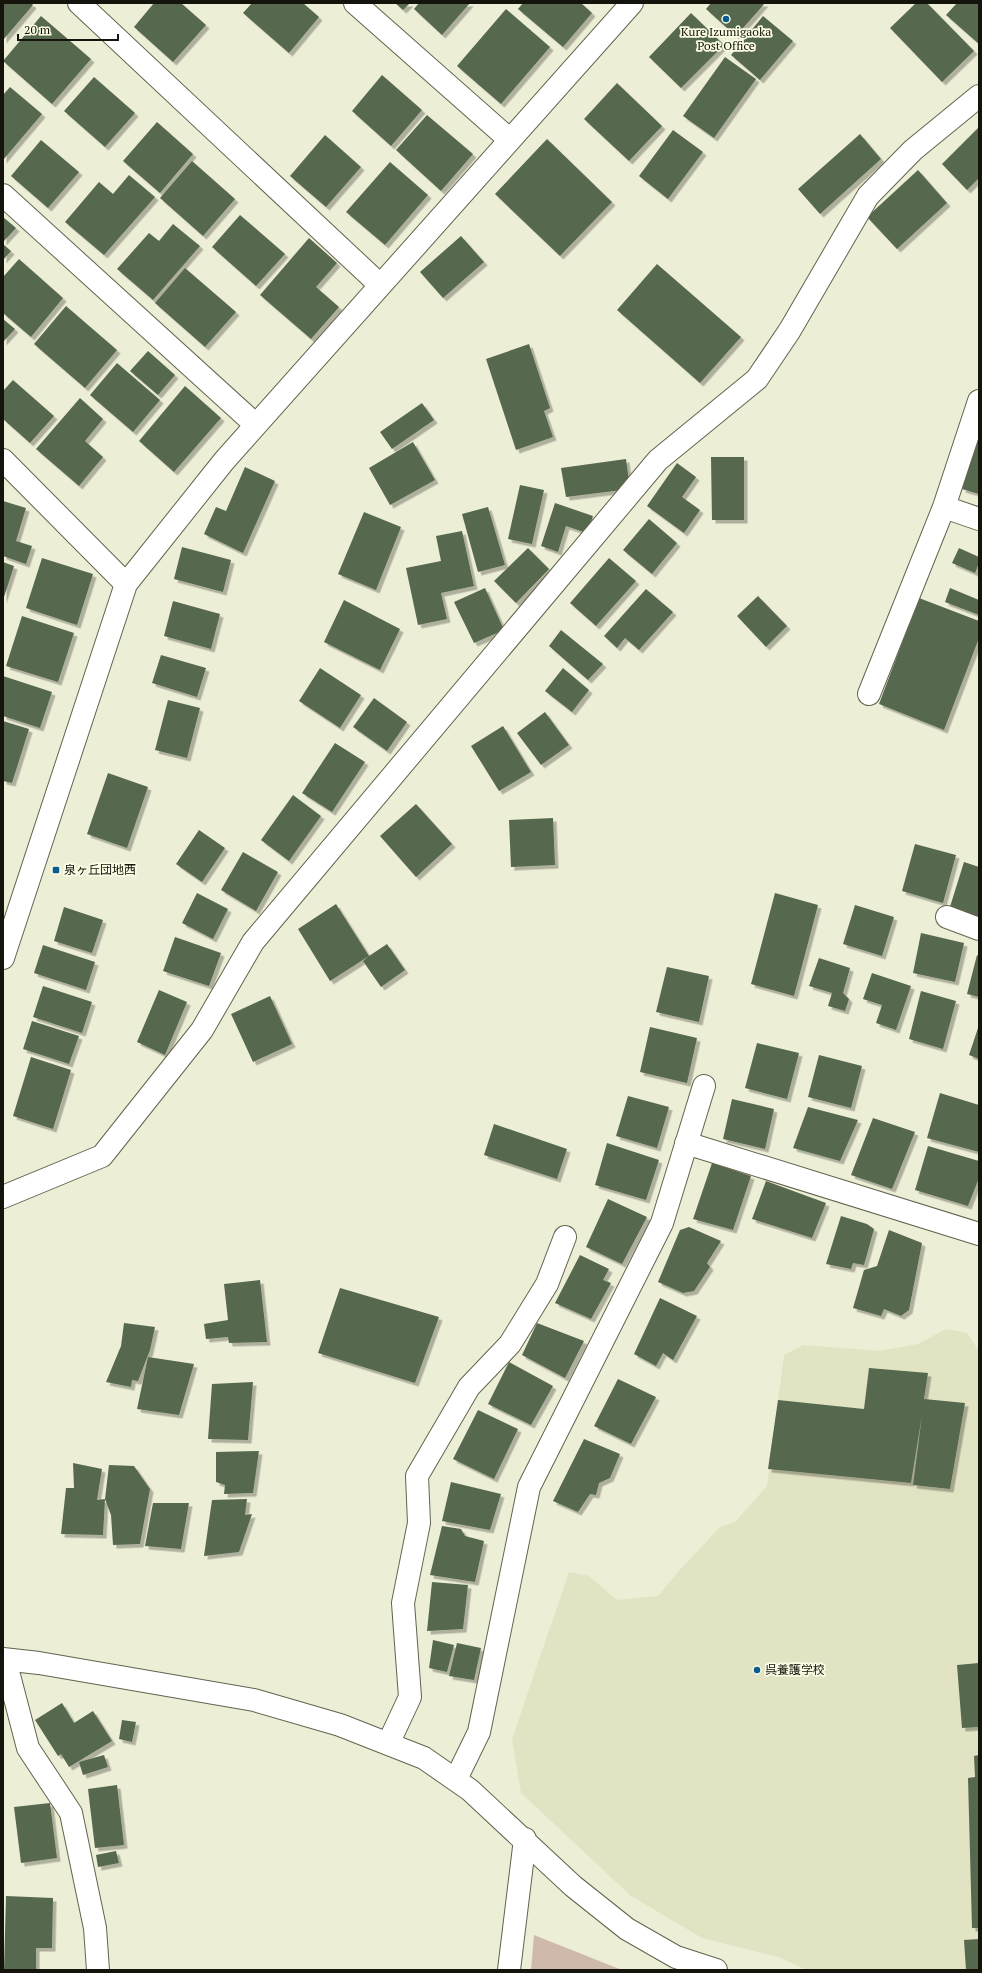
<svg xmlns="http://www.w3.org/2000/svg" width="982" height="1973" font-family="'PT Serif','Noto Sans JP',serif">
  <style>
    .built { fill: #e2e3c3 }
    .green { fill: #ceb9ab }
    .building { fill: #56684e; filter: url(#shadow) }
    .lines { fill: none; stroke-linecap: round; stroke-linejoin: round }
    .minor-casing { stroke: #63644e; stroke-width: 24 }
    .minor { stroke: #fff; stroke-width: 22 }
    .poi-dot { fill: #085c8e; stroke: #fafce3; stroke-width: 1.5 }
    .labels { text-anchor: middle; stroke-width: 3.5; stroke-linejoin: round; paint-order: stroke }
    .poi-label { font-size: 12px; fill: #14140c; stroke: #fafce3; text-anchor: start }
  </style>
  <defs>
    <filter id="shadow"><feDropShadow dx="3.5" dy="3.5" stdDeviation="0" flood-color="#0004"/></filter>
  </defs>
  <rect width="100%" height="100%" fill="#edeed6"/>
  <path class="built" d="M946,1329L967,1333L979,1351V1970H807L778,1957L702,1938L631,1896L521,1793L512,1739L569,1572L589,1576L617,1600L658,1596L677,1573L720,1527L735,1522L767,1486L784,1355L803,1345L879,1351L918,1344Z"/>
  <path class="green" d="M534,1935L622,1970H531Z"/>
  <path class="building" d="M3,3H31L33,5L3,40Z
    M154,3H181L206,25L173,62L134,27Z
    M252,3H303L319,17L289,53L243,13Z
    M395,3H410L403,10Z
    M419,3H470L442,35L414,9Z
    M523,3H581L592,13L563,47L518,9Z
    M711,3H765L736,36L706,9Z
    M916,3H927L974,51L942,82L890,28Z
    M957,3H979V44L946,15Z
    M506,9L550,47L501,104L457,66Z
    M691,13L724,45L681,88L649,57Z
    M41,16L91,59L52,104L3,61Z
    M763,16L793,41L760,80L731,55Z
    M725,57L756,79L714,138L683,116Z
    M382,75L422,110L391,146L352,111Z
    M94,77L135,113L105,147L64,111Z
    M617,83L662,126L629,161L584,119Z
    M10,87L42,114L3,160V95Z
    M427,115L473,154L441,191L396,150Z
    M157,122L193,154L160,193L123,161Z
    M979,127V178L967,190L942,164Z
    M673,130L703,152L668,199L639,176Z
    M860,134L881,159L820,214L798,189Z
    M325,135L361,167L326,207L290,176Z
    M547,139L612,202L560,256L495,194Z
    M41,140L79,172L48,208L11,176Z
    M192,161L235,199L203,236L160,198Z
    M390,162L428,195L385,245L346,212Z
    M918,170L947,203L897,249L867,217Z
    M129,175L155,197L104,255L65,222L99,182L113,194Z
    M240,215L285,254L256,286L212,247Z
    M3,217L16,228L3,242Z
    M173,224L200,246L153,300L117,269L149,233L159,241Z
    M461,236L484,262L443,298L420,272Z
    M309,238L337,263L316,287L339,307L311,339L260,295Z
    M3,244L11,251L3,260Z
    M19,259L63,298L31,337L3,313V277Z
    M657,264L741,337L700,383L617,310Z
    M185,268L236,312L205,347L155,303Z
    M66,306L117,350L85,388L34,344Z
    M3,319L15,329L3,342Z
    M529,344L550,408L544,411L553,437L516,450L486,359Z
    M148,351L175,375L158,395L130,371Z
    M117,363L160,400L133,432L90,395Z
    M13,380L54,416L30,443L3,419V391Z
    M185,386L221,418L174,472L139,441Z
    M80,398L103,419L85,441L103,457L79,486L36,449Z
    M422,403L434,420L392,449L380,432Z
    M979,434V494L962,489Z
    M413,442L435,480L390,505L369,468Z
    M711,457H744V520H712Z
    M626,459L630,489L566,497L561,468Z
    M677,463L696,477L682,497L700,510L684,533L647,506Z
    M245,467L275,481L243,553L204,534L216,507L226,511Z
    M520,485L544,490L532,544L508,539Z
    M3,501L26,508L16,541L32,546L26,564L3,556Z
    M555,503L593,516L587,533L566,526L558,552L541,546Z
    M488,507L505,565L478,572L462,514Z
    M364,512L401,527L376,590L338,574Z
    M649,519L677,543L652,574L623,550Z
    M462,531L474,586L441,593L447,619L418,625L406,568L441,561L436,536Z
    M182,547L231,560L223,592L174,579Z
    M528,548L549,569L516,603L494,581Z
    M959,548L979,557V563L975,573L952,563Z
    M42,558L93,574L77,625L26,608Z
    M609,558L636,581L596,626L570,603Z
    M3,562L14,566L3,600Z
    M485,588L504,630L474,643L454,602Z
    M950,588L979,600V615L945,602Z
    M646,589L673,612L639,650L625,638L617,648L604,636Z
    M758,596L787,626L766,647L737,616Z
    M919,598L979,621V638L944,730L879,704Z
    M344,600L400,629L380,670L324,642Z
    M173,601L220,614L211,649L164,636Z
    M22,616L74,633L58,682L6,666Z
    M561,630L603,664L588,680L549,646Z
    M161,655L206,668L197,697L152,683Z
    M320,668L361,695L340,728L299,701Z
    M563,668L589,690L572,712L545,691Z
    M3,676L52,692L40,728L3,716Z
    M374,698L407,722L387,751L353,727Z
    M168,700L200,708L187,758L155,750Z
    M545,712L569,745L541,765L517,733Z
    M3,721L29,729L12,783L3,781Z
    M503,726L531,772L499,791L471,746Z
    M335,743L365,762L332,812L302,793Z
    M108,773L148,787L127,848L87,834Z
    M293,795L321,816L289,861L261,840Z
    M416,804L452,844L416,877L380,836Z
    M553,818L555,865L511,867L509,820Z
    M199,830L225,848L202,882L176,864Z
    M915,844L956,855L943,903L902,891Z
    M243,852L278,872L256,911L221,890Z
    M964,862L979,867V919L949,910Z
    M197,893L228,909L213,939L182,923Z
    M775,893L818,905L794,996L751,984Z
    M336,904L369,956L387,944L405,970L381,987L363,961L369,956L330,981L298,929Z
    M855,905L894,917L882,956L843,944Z
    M64,907L103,920L92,953L54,941Z
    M921,933L964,943L955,982L913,973Z
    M175,937L221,953L209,986L163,971Z
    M43,945L95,962L86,990L34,973Z
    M977,955L979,956V997L967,994Z
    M819,958L850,968L843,993L849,999L845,1011L828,1006L832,993L809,986Z
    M667,967L709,976L699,1022L656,1012Z
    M872,973L911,986L896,1030L876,1023L882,1005L863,999Z
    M43,986L92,1002L82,1033L33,1017Z
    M159,990L187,1002L165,1055L137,1042Z
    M921,991L956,1001L943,1049L909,1039Z
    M270,996L292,1044L253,1062L231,1014Z
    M32,1021L79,1036L69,1064L23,1049Z
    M979,1025V1059L969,1055Z
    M650,1027L697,1038L687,1083L640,1072Z
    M757,1043L799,1053L787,1099L745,1088Z
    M819,1055L862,1066L851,1108L808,1097Z
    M31,1057L71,1070L53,1129L13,1116Z
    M940,1093L979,1105V1152L927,1138Z
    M628,1096L669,1107L657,1148L616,1136Z
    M732,1099L774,1109L765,1149L723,1139Z
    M808,1107L858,1120L840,1161L793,1148Z
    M873,1118L915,1132L892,1189L851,1175Z
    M494,1124L567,1149L557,1179L484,1155Z
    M607,1143L659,1160L646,1200L595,1185Z
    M928,1146L979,1161V1178L968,1206L915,1190Z
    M712,1163L751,1176L733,1230L693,1219Z
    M766,1181L826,1203L812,1238L752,1219Z
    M608,1199L647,1217L622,1264L586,1247Z
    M841,1216L867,1224L874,1229L864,1265L853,1263L851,1269L826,1264Z
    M689,1227L721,1241L707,1263L710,1267L694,1291L683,1293L658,1282L680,1230Z
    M889,1230L922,1243L909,1310L901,1316L884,1309L881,1316L853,1308L864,1270L877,1266Z
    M580,1255L609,1269L603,1280L611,1283L591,1319L555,1303Z
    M260,1280L267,1342L229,1343L228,1337L206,1339L204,1324L228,1320L224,1284Z
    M340,1288L439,1317L415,1383L318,1353Z
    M660,1298L697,1316L673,1360L663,1353L656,1366L634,1354Z
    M124,1323L155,1327L150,1350L138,1381L132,1380L131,1387L106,1382L121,1346Z
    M537,1323L584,1341L565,1378L522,1355Z
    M148,1357L194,1364L179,1415L137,1409Z
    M509,1362L553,1386L531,1425L488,1404Z
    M869,1368L928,1373L924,1399L965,1403L950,1489L913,1485L922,1415L911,1483L768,1469L778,1400L864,1409Z
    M618,1379L656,1397L631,1444L594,1426Z
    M253,1382L248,1440L208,1439L212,1384Z
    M478,1410L518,1429L494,1479L453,1459Z
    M584,1439L620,1454L610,1478L599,1483L596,1495L590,1494L578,1512L553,1501Z
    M259,1451L253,1493L224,1494L225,1485L216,1482V1452Z
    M73,1463L102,1469L97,1500L105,1499L109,1465L134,1466L150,1489L140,1544L113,1545L111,1515L105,1499L103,1535L61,1534L66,1488H74Z
    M451,1482L501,1494L490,1530L442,1521Z
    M247,1499L245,1515L252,1514L239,1552L204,1556L212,1500Z
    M153,1503H189L181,1549L145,1546Z
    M442,1526L461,1529L465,1536L484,1541L475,1582L430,1575Z
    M432,1582L468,1585L463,1629L427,1631Z
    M433,1640L454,1645L447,1672L429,1668Z
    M457,1643L481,1648L474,1680L449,1676Z
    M979,1663V1727L962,1728L957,1665Z
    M62,1703L74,1723L93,1711L112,1741L69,1767L61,1754L58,1756L35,1720Z
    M122,1720L136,1722L132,1742L119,1739Z
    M104,1755L108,1767L83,1775L79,1762Z
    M979,1755V1928H972L968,1778L975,1777L974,1756Z
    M117,1785L124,1845L95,1848L88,1789Z
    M50,1803L57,1858L21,1863L14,1807Z
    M116,1851L119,1863L98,1867L96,1855Z
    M6,1896L53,1898L52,1948H36V1970H4Z
    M979,1939V1970H966L964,1940Z"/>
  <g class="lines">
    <defs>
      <path id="minor" d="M79,3L380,285
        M355,3L510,140
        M3,195L256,425
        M3,460L126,584
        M944,507L979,401
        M869,694L944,507L979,519
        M947,917L979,929
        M3,958L126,584L224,461L632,3
        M686,1143L979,1234
        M3,1197L102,1156L202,1030L253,942L658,460L757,379L790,330L868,196L913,150L979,96
        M3,1659L39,1663L254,1700L340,1725L424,1758L470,1790L573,1886L627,1929L676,1957L716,1970
        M5,1660L28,1748L71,1813L95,1928L98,1970
        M388,1744L410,1697L403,1603L419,1523L417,1476L469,1387L510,1344L547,1284L565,1237
        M456,1779L479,1732L529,1487L662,1223L704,1086
        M509,1970L525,1839"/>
    </defs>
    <use href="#minor" class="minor-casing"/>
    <use href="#minor" class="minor"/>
  </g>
  <g class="poi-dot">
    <circle cx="726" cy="19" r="4"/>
    <rect x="52" y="866" width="8" height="8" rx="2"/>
    <circle cx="757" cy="1670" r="4"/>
  </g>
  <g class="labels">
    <g class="poi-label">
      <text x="726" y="36" text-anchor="middle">Kure Izumigaoka<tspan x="726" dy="14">Post Office</tspan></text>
      <text x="64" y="874">泉ヶ丘団地西</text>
      <text x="765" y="1674">呉養護学校</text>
    </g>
  </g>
  <rect width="982" height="1973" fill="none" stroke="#14140c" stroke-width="8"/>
  <path d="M18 34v6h100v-6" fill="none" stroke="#14140c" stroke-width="2"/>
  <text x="24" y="34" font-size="12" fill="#14140c" stroke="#fafce3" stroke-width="3" paint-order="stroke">20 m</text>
</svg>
